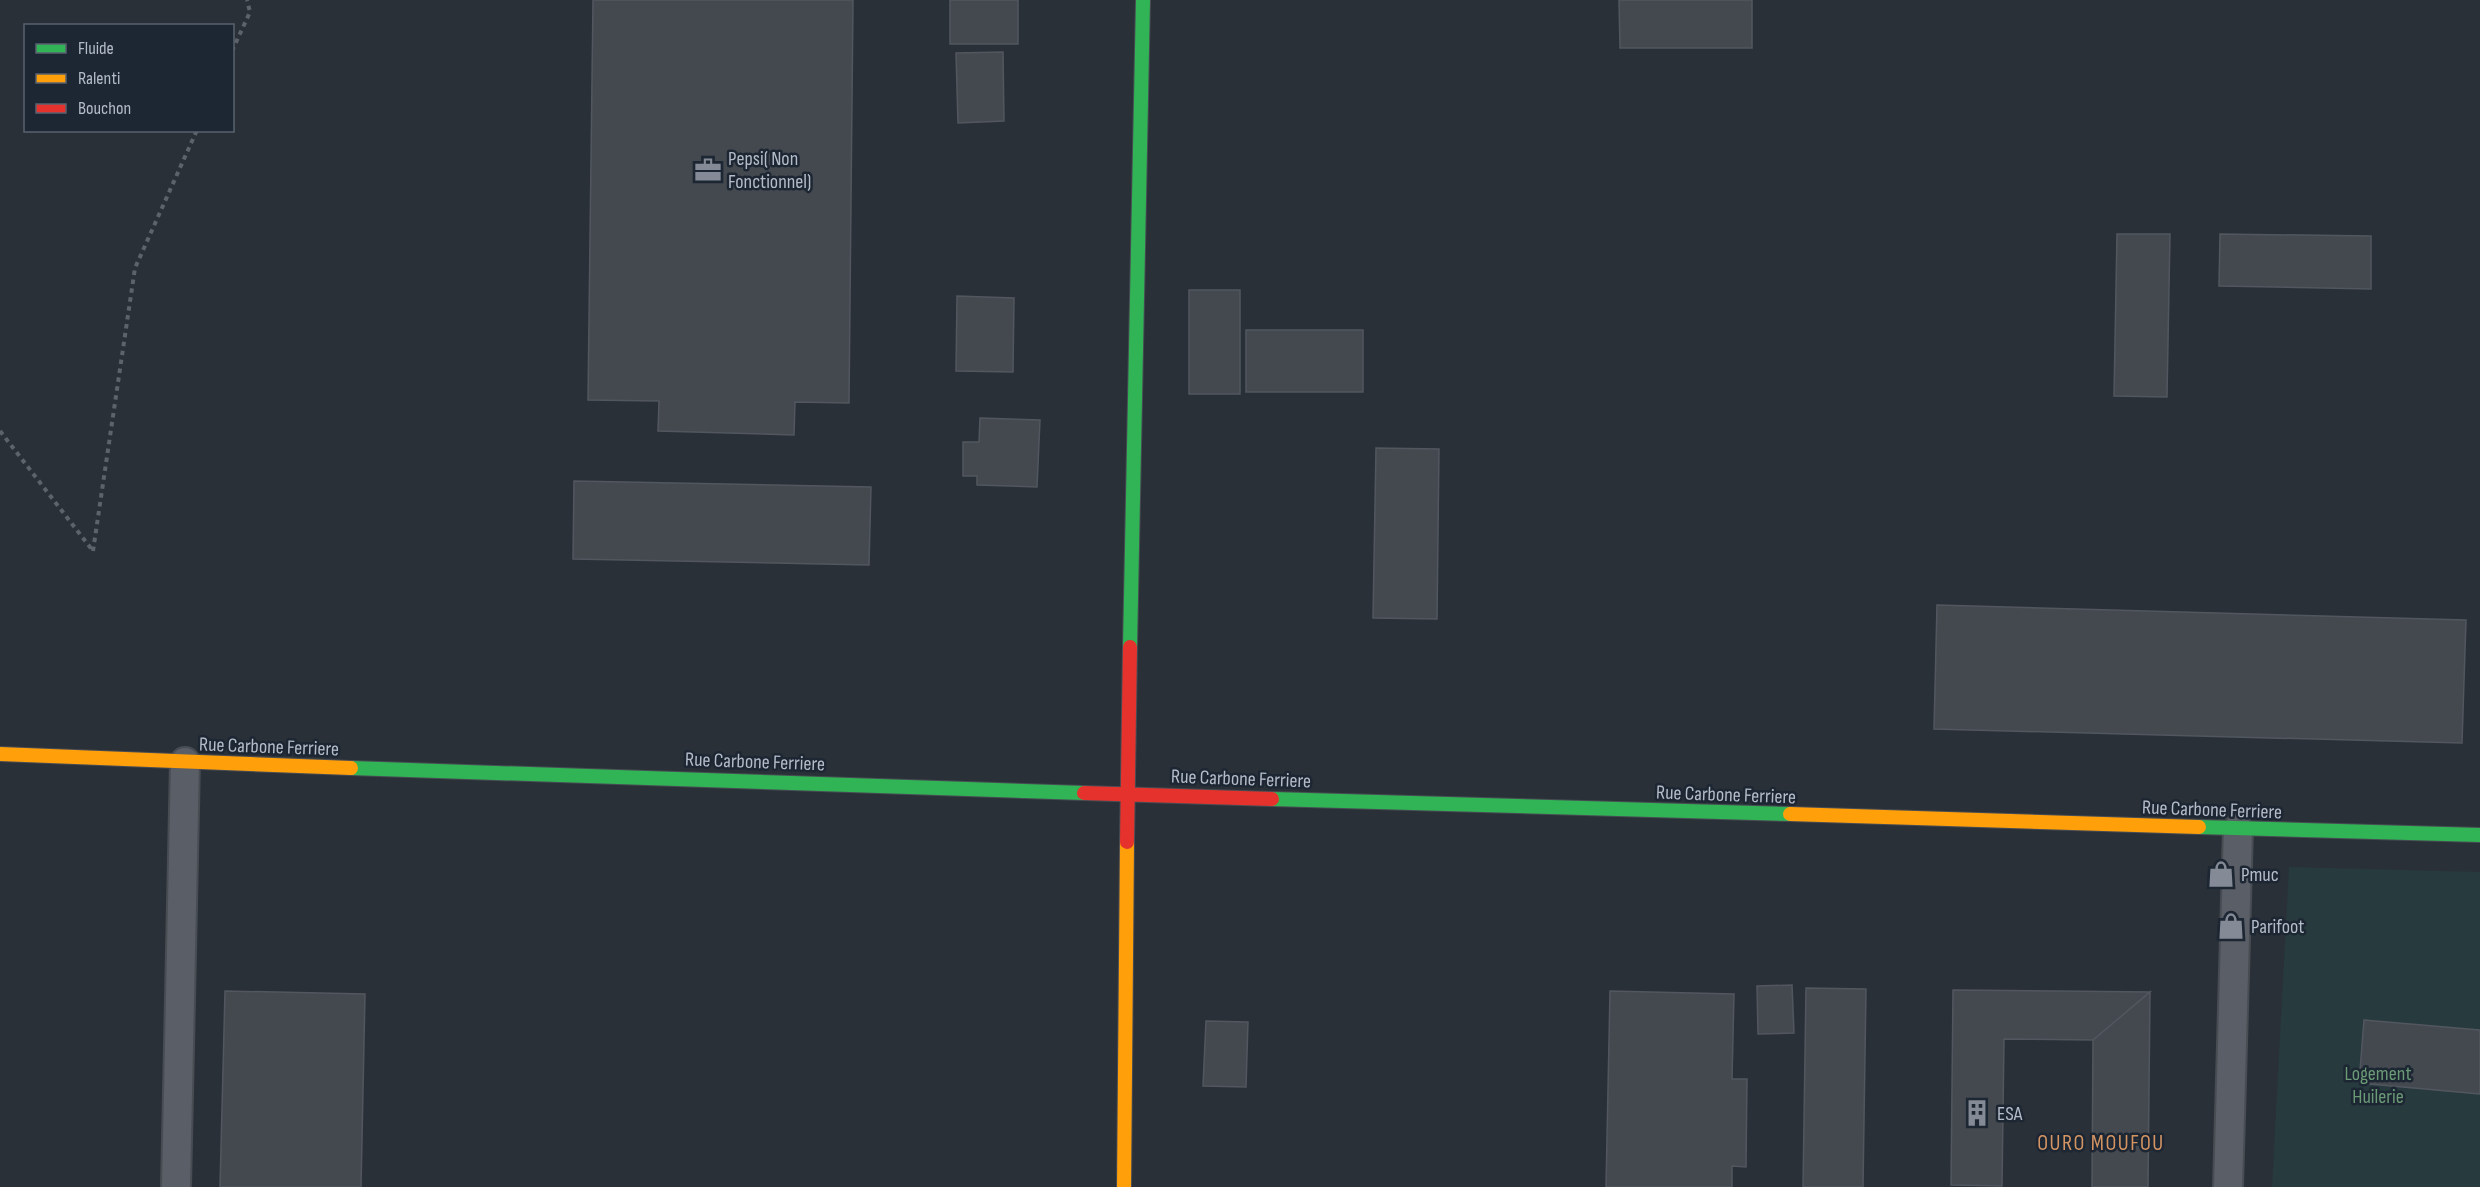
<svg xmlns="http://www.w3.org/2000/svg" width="2480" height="1187" font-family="'Sofia Sans Condensed',sans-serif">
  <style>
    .green { fill: #273a3e }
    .building { fill: #444950; stroke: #52575f; stroke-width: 1.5 }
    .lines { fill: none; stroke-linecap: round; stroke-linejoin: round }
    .street-casing { stroke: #484c53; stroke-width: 32 }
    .fast-casing { stroke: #484c53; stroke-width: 16 }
    .slow-casing { stroke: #484c53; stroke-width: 16 }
    .jam-casing { stroke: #484c53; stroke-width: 16 }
    .path { stroke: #5d636a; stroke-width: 4; stroke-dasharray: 4.5 4.5; stroke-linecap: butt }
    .street { stroke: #5a5e66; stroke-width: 28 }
    .fast { stroke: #30b455; stroke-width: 14 }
    .slow { stroke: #ff9f0a; stroke-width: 14 }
    .jam { stroke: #e5322d; stroke-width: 14 }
    .labels { text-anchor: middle; stroke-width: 5; stroke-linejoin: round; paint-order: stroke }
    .poi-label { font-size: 20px; fill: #b4bcc9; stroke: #1d2633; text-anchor: start }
    .street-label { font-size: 20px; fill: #b4bcc9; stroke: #1d2633 }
    .park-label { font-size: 20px; fill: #6b9a76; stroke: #1d2633 }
    .quarter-label { font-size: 22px; letter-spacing: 1.5px; fill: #d59563; stroke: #1d2633 }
  </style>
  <rect width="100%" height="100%" fill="#2a3038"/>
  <path class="green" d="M2289,867L2480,872V1187H2272Z"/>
  <path class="building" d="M593,0H853L849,403L795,402L794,435L658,431L659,401L588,400Z
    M950,0H1018V44H950Z
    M1619,0H1752V48H1620Z
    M1003,52L1004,121L958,123L956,53Z
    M2117,234H2170L2167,397L2114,396Z
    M2220,234L2371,236V289L2219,286Z
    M1189,290H1240V394H1189Z
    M957,296L1014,298L1013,372L956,371Z
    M1246,330H1363V392H1246Z
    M980,418L1040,420L1037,487L977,485V476H963V442H979Z
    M1376,448L1439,449L1437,619L1373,618Z
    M574,481L871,487L869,565L573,559Z
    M1937,605L2466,620L2462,743L1934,729Z
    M1792,985L1794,1033L1758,1034L1757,986Z
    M1806,988L1866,989L1863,1187H1803Z
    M1953,990L2150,992L2093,1040L2004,1039L2002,1186L1951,1185Z
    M225,991L365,994L361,1187H220Z
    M1610,991L1734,994L1732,1079H1747L1746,1167L1732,1166V1187H1606Z
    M2150,992L2148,1187H2092L2093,1040Z
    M2364,1020L2480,1030V1094L2359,1083Z
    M1206,1021L1248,1022L1246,1087L1203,1086Z"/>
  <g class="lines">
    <defs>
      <path id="street" d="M176,1187L185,762
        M2228,1187L2238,829"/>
      <path id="fast" d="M1130,647L1143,0
        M351,768L1084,793
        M1272,799L1790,814
        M2199,827L2480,835"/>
      <path id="slow" d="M0,754L351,768
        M1790,814L2199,827
        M1124,1187L1127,842"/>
      <path id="jam" d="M1084,793L1272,799
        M1127,842L1130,647"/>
    </defs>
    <use href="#street" class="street-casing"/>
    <use href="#fast" class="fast-casing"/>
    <use href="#slow" class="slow-casing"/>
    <use href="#jam" class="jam-casing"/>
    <path class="path" d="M232,51L250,12L247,0
      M0,431L93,551
      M93,551L135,268L197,130"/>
    <use href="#street" class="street"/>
    <use href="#fast" class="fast"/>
    <use href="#slow" class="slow"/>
    <use href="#jam" class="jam"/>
  </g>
  <defs>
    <symbol id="office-bare" viewBox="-9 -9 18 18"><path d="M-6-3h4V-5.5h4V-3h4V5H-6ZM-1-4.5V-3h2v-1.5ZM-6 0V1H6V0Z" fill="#848b96" stroke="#1d2633" stroke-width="2.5" paint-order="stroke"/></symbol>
    <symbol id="shop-bare" viewBox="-9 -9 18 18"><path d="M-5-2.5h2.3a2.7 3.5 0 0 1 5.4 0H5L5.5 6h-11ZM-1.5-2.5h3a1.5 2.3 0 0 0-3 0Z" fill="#848b96" stroke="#1d2633" stroke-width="2.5" paint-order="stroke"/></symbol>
    <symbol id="building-bare" viewBox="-9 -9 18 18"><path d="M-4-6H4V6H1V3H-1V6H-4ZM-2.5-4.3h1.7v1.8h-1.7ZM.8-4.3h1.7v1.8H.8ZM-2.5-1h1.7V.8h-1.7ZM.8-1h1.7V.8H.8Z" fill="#848b96" stroke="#1d2633" stroke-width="2.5" paint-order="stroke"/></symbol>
  </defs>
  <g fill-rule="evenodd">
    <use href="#office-bare" x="689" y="151" width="38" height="38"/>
    <use href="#shop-bare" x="2202" y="855" width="38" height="38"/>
    <use href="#shop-bare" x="2212" y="907" width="38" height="38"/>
    <use href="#building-bare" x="1958" y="1094" width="38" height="38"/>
  </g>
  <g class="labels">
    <g class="poi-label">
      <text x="728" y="165">Pepsi( Non<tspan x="728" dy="23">Fonctionnel)</tspan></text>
      <text x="2241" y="881">Pmuc</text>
      <text x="2251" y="933">Parifoot</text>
      <text x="1997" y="1120">ESA</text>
    </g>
    <g class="street-label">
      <text transform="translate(269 746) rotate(2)" y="7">Rue Carbone Ferriere</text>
      <text transform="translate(755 761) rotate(2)" y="7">Rue Carbone Ferriere</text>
      <text transform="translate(1241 778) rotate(2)" y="7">Rue Carbone Ferriere</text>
      <text transform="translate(1726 794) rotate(2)" y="7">Rue Carbone Ferriere</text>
      <text transform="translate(2212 809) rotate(2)" y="7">Rue Carbone Ferriere</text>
    </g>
    <g class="park-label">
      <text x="2378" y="1080">Logement<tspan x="2378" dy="23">Huilerie</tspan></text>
    </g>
    <g class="quarter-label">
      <text x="2101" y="1150">OURO MOUFOU</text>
    </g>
  </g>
  <rect x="24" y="24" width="210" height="108" fill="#1d2633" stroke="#59626f" stroke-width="1.5"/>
  <rect x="36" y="44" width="30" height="9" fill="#30b455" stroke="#59626f" stroke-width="1.5"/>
  <text x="78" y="54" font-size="18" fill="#b4bcc9">Fluide</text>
  <rect x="36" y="74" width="30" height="9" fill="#ff9f0a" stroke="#59626f" stroke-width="1.5"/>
  <text x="78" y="84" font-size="18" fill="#b4bcc9">Ralenti</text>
  <rect x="36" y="104" width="30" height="9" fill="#e5322d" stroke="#59626f" stroke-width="1.5"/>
  <text x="78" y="114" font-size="18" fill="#b4bcc9">Bouchon</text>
</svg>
